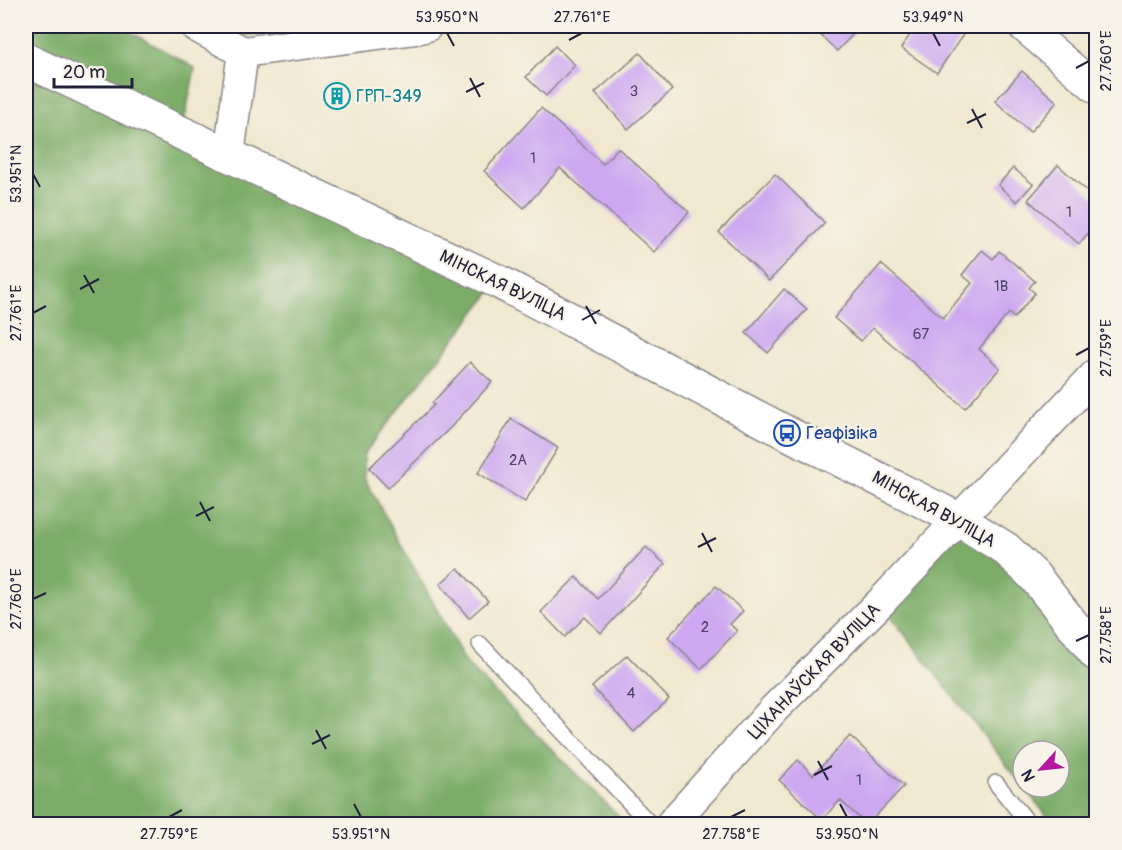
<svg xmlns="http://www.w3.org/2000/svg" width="1122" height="850" font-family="Pangolin,sans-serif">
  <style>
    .green { fill: #9ac876; stroke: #5e7558; stroke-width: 1.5 }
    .forest { fill: #7bac67; stroke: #4e6751; stroke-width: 1.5 }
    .building { fill: #cda8f1 }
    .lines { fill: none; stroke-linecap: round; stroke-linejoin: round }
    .service-casing { stroke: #898585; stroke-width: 18 }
    .minor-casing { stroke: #898585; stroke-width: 33 }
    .secondary-casing { stroke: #898585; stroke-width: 36 }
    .service { stroke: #fff; stroke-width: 15 }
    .minor { stroke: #fff; stroke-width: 30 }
    .secondary { stroke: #fff; stroke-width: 33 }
    .ticks { fill: none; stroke: #22223b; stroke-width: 2 }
    .labels { text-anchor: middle; stroke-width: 4.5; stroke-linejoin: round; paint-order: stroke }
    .number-label { font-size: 15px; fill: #4d4468 }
    .culture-label { font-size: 18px; fill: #0d838f; stroke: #f7f3e8; text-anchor: start }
    .street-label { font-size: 18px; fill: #22223b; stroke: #f7f3e8 }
    .transit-label { font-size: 18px; fill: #164399; stroke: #f7f3e8; text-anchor: start }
    .neatline { fill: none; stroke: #22223b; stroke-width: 2 }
    .ticks-label { font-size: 15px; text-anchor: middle; fill: #22223b }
  </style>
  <rect width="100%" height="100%" fill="#f7f3e8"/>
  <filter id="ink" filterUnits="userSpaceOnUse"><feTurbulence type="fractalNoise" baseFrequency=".0167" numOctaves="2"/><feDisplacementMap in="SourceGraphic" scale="12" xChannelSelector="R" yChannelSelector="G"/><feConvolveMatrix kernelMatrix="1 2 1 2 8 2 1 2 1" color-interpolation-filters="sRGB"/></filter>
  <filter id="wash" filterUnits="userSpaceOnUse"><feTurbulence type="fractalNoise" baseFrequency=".008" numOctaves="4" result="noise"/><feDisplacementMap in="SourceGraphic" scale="24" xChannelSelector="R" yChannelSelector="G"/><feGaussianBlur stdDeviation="1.35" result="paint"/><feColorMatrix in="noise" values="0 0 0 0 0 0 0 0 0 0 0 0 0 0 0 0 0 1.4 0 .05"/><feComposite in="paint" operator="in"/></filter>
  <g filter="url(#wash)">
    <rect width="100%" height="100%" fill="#f0e8cf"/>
    <path class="green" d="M229,26H321L245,36Z"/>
    <path class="forest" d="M26,26H120L195,68L184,123L26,43Z
      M26,60L499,282L364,454L365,479L467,664L626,824H26Z
      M958,519L1096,654V824H1053L1024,787H1059V751H1023V786L880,603Z"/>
    <g id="blocks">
      <path class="building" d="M811,26H861L837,51Z
        M916,26H969L937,73L901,48Z
        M555,46L575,65L546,96L526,77Z
        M640,53L672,90L628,129L595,93Z
        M1022,71L1057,102L1030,132L995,101Z
        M541,108L603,164L618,148L689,212L654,252L560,168L524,208L484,171Z
        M1058,165L1096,199V224L1079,244L1028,200Z
        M1013,168L1033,184L1017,202L998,185Z
        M775,174L825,223L769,281L719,232Z
        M982,250L993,259L999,251L1035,281L1029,288L1035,293L1014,318L1009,313L979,349L1000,368L965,408L873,328L861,341L834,318L881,264L943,318L972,283L962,275Z
        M784,289L807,309L768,353L746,333Z
        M470,362L492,382L452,426L388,488L369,468L434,405L432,403Z
        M511,419L558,448L525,502L478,473Z
        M646,547L665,564L601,633L585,617L565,637L541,612L576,577L598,599Z
        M458,568L488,601L469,618L440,584Z
        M716,586L743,611L730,624L737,631L701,669L668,637Z
        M627,655L669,699L634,732L592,687Z
        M850,736L904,786L867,825L840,800L822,820L779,780L798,760L813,775Z"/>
    </g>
  </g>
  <g filter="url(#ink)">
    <use href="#blocks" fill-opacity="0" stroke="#898585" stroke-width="1.5"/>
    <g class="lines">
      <defs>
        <path id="service" d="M480,644L650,824
          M996,783L1029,824"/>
        <path id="minor" d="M195,26L243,52L416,29L427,26
          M1023,26L1096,88
          M229,154L243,52
          M671,824L774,709L880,603L1096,374"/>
        <path id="secondary" d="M26,60L499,282L787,433L958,519L1006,549L1034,576L1096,654"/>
      </defs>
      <use href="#service" class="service-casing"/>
      <use href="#minor" class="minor-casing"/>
      <use href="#secondary" class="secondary-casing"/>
      <use href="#service" class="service"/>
      <use href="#minor" class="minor"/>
      <use href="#secondary" class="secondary"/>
    </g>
  </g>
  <path class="ticks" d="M447,33L454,46M933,33L940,46M569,40L582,33M1076,68L1089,61M470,78L480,97M466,92L484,83M972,109L982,128M967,123L986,114M33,174L40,187M84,275L94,293M80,289L99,279M586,306L596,324M33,313L46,306M582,320L600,310M1076,355L1089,348M200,502L210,521M196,516L214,507M702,533L712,552M698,547L716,538M33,599L46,593M1076,641L1089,635M316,730L326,749M312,744L330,735M818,761L828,780M814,775L832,766M354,804L361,817M840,804L847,817M169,817L182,810M731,817L745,810"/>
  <defs>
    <symbol id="building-ring" viewBox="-11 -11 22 22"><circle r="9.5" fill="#f7f3e8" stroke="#0f9aa8" stroke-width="1.5"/><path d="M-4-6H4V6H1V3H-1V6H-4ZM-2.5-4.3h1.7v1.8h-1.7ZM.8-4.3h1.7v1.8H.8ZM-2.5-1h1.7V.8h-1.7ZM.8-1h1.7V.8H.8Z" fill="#0f9aa8"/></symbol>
    <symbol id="bus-ring" viewBox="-11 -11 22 22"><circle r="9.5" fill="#f7f3e8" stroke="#1a4fb4" stroke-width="1.5"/><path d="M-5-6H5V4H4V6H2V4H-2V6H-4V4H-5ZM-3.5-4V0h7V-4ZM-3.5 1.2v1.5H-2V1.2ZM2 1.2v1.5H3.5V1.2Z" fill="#1a4fb4"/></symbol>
  </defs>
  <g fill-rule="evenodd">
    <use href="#building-ring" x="322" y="81" width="30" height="30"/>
    <use href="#bus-ring" x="772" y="418" width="30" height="30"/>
  </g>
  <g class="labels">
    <g class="number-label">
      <text x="634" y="96">3</text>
      <text x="533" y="163">1</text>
      <text x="1069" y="217">1</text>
      <text x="1001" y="291">1В</text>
      <text x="921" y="339">67</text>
      <text x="518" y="465">2А</text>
      <text x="705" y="632">2</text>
      <text x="631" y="698">4</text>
      <text x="859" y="785">1</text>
    </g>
    <g class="culture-label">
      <text x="356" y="102">ГРП-349</text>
    </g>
    <g class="street-label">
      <text transform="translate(503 285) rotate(26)" y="6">МІНСКАЯ ВУЛІЦА</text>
      <text transform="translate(934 509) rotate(29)" y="6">МІНСКАЯ ВУЛІЦА</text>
      <text transform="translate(814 671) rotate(-46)" y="6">ЦІХАНАЎСКАЯ ВУЛІЦА</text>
    </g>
    <g class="transit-label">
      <text x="806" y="439">Геафізіка</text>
    </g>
  </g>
  <rect width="1122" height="850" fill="none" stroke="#f7f3e8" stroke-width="66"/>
  <g transform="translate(1041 769) rotate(243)"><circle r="28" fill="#f7f3e8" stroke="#a29fa3" stroke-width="1.5"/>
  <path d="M0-4.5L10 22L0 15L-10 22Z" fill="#b5179e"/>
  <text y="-9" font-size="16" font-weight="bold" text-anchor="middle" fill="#22223b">N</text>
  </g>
  <path d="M54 78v9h78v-9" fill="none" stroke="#22223b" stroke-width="3"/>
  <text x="63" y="78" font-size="18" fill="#22223b" stroke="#f7f3e8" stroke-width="4.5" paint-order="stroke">20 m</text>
  <rect x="33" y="33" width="1056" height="784" class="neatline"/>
  <g class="ticks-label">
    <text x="447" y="22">53.950°N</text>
    <text x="582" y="22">27.761°E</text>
    <text x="933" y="22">53.949°N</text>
    <text transform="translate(1106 61) rotate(-90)" y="5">27.760°E</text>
    <text transform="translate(16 174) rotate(-90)" y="5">53.951°N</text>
    <text transform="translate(16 313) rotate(-90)" y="5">27.761°E</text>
    <text transform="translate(1106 348) rotate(-90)" y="5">27.759°E</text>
    <text transform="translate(16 599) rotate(-90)" y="5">27.760°E</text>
    <text transform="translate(1106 635) rotate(-90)" y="5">27.758°E</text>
    <text x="169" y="839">27.759°E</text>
    <text x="361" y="839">53.951°N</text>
    <text x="731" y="839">27.758°E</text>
    <text x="847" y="839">53.950°N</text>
  </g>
</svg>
